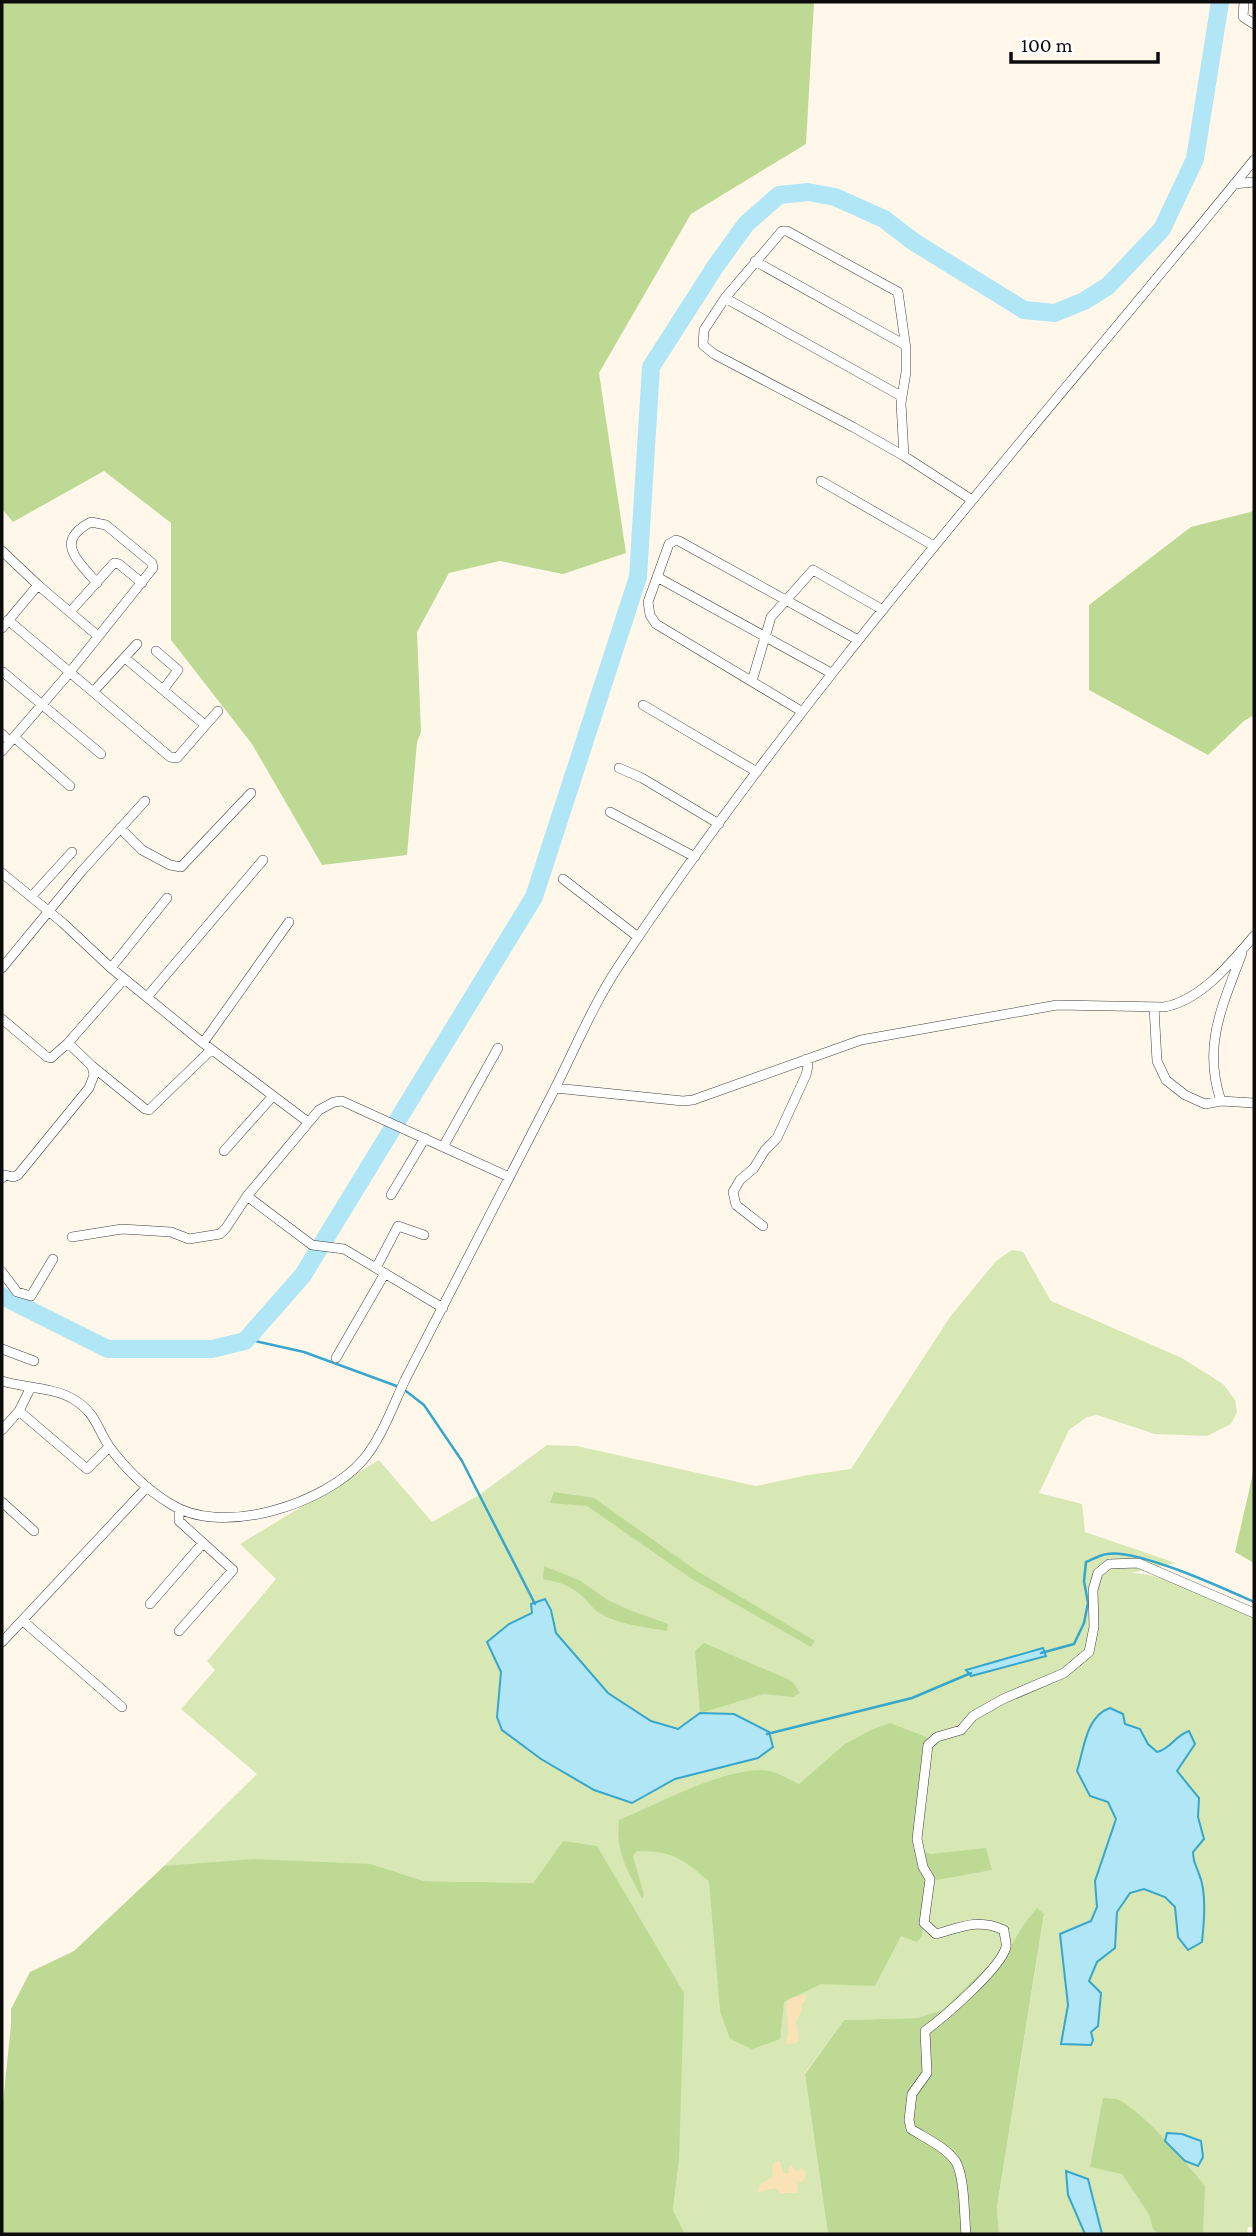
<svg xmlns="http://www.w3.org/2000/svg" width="1256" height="2236" font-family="'Crimson Pro',serif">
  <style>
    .green { fill: #d7e8b5 }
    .forest { fill: #bdd994 }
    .sand { fill: #fae2b7 }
    .water { fill: #b0e6f6; stroke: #37a6cc; stroke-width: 2 }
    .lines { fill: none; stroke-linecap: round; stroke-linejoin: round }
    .stream { stroke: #37a6cc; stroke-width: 2.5 }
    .river { stroke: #b0e6f6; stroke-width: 18 }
    .street-casing { stroke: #3f3f3f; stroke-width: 10 }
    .street { stroke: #fff; stroke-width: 9 }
  </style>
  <rect width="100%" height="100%" fill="#fff8ea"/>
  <path class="green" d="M1012,1250L1023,1252L1051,1301L1182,1358L1223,1384L1235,1400L1237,1412L1231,1424L1207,1436L1155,1434L1097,1415L1087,1417L1069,1430L1039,1493L1082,1504L1085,1532L1176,1563L1131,1573C1165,1573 1222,1603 1254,1618V2227H1248L1247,2234H999L997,2207L1044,1915L1038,1909L1024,1924L1013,1942L942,2010L917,2018L844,2020L805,2073L828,2234H685L673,2210L679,2161L563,1841L533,1883L424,1881L371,1864L164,1866L257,1774L181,1709L215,1670L207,1661L276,1579L240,1544L379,1460L432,1522L479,1495L547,1445L577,1446L756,1486L808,1475L851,1469L950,1317L996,1261Z"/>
  <path class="forest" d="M2,2H814L806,144L691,214L599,373L626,553L563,574L500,561L449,573L417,632L421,732L417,742L407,855L322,865L252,744L171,640V523L104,471L13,522L2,509Z
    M1254,511V715L1244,721L1208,755L1089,690V605L1191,527Z
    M1254,1469V1563L1235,1552Z
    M554,1492L594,1498L697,1571L815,1641L811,1647L692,1579L587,1506L550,1503Z
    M544,1566L581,1581L606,1599L627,1609L668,1624L667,1631C645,1627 622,1625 603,1615C593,1610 590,1603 582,1596C570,1585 558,1582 543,1579Z
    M704,1643L792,1681L800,1693L793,1697L764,1694L700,1713L695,1651Z
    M890,1723L931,1739L913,1848L931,1854L986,1848L992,1870L925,1882L922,1936L917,1942L901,1936L875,1986L821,1984L784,2002L780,2039L752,2049L730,2039L720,2011L709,1881C681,1859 675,1851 637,1851L633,1856L644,1895L642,1898C628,1871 615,1852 619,1820C656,1805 730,1764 769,1771C779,1773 790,1780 799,1784L845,1744L871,1730Z
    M563,1841L597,1846L684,1993L679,2161L673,2210L685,2234H2V2112L11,2025V2009L30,1972L74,1951L164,1866L254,1859L371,1864L424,1881L533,1883Z
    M1037,1908L1044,1914L997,2207L999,2234H828L805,2074L844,2020L917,2018L942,2010L1013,1942L1024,1924Z
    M1103,2098C1108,2099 1115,2098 1119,2100C1144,2113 1187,2163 1205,2186L1203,2234H1159L1153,2229L1149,2214L1122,2174L1090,2167Z"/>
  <path class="sand" d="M805,1995L807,1998L801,2005L802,2010L796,2021L799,2038L796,2043L787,2045L786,2042C792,2029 784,2015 787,2001L793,1997Z
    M779,2160L784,2173H789L788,2168L791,2165L797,2172L801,2168L804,2169L806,2174L804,2180L797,2184L798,2193H780L776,2188L758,2192L759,2185L773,2177L772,2165Z"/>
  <path class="water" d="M545,1599L551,1610L556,1633L608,1693L651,1721L678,1729L700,1713L734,1714L769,1732L773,1747L758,1758L675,1779L632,1803L594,1790L541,1759L502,1730L497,1717L501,1672L487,1642L509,1624L532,1613L531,1604Z
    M1043,1648L1046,1656L971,1676L966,1670Z
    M1110,1708L1123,1714L1125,1724L1140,1729L1148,1744L1157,1752C1172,1748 1173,1737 1189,1731L1195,1744L1177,1771L1199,1798L1198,1817L1204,1839L1193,1852C1193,1862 1196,1865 1199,1874C1207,1892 1204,1923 1202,1942L1188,1950L1178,1937L1175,1907L1165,1897L1144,1889L1130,1893L1117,1912L1115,1948L1097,1962L1089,1981L1101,1993L1098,2026L1091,2032L1093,2040L1091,2045L1061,2044L1068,2005L1060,1934L1091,1921L1097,1907L1095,1881L1116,1819L1108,1802L1090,1796L1077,1771C1084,1749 1086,1716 1110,1708Z
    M1167,2133L1182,2134L1201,2141L1203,2157L1198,2166L1185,2161L1165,2141Z
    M1066,2171L1088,2179L1102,2234H1085L1068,2195Z"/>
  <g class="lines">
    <path class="stream" d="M245,1341H255L304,1352L402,1388L424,1405L462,1461L535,1604
      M1041,1653L1074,1644L1084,1623L1088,1603L1084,1581L1086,1562C1093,1559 1100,1555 1107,1554C1136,1548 1225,1589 1254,1602
      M767,1734L912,1698L971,1673"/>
    <path class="river" d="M2,1296L108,1349H212L245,1341L303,1275L534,897L638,577L651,367L715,267L746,224L779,195L808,192L835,197L884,219L914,242L1024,310L1055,313L1084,301L1108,286L1162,229L1195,159L1220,2"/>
    <defs>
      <path id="street" d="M1244,2L1243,17L1254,24
        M1234,184L1254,182
        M755,261L905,345
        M725,298L901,396
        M904,456L901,403L906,372V349L898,292L787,231H782L725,298L704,330L703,345L714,354L853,427L904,456L972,500
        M821,481L934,546
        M2,551L38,585L98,636
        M657,577L831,673
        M70,612L114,563L119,564L142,583
        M8,620L170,757L177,758L218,711
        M2,628L38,585
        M156,651L178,670L163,690
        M125,658L205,725
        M3,672L101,754
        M752,681L771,617L813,570L883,610
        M93,692L137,644
        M643,705L757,772
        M801,711L656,624L650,615L648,602L669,544L676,540L679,541L858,640
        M2,734L10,742
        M14,737L70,786
        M2,751L70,672L153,568L152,563L106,525L91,522C54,541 77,560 97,583
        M619,768L642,778L719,824
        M610,812L695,857
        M120,828L142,850L170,865L181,867L251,793
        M2,873L63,923L111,968L203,1043L308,1122
        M563,879L638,937
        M31,897L72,852
        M2,968L81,872L145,801
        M111,968L167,898
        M147,997L263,860
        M1154,1007L1157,1061L1166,1080L1185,1095L1205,1104L1221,1101L1254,1103
        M2,1019L47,1057L51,1058L68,1043L124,979
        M203,1043L289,922
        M92,1066L145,1109L149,1110L211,1050
        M555,1088L683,1101L693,1100L861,1040L1057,1005L1164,1007C1200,1001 1231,963 1254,936
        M1221,1101C1202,1045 1223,1005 1242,953
        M443,1147L498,1048
        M224,1151L273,1096
        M2,1178L5,1175L13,1177L18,1175L89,1088L94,1075L92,1066L68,1043
        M391,1195L425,1138
        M763,1226L736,1205L733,1192L740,1180L754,1168L765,1150L777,1138L806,1075L808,1066L806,1059
        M72,1237L122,1229L171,1232L189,1239L220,1234L226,1228L247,1196
        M376,1268L398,1226L424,1235
        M2,1272L17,1292L31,1296L53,1259
        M443,1308L344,1249L312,1245L247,1196L319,1110L334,1102L342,1101L509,1177
        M2,1349L34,1361
        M336,1358L385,1273
        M2,1381C25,1388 52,1387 73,1399C97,1413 97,1430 111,1449C127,1470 146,1489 169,1503C221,1538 325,1504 363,1460C382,1437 392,1408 405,1380C453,1287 501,1193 549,1100C572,1056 591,1008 618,967C808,681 1038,426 1254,160
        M19,1411L87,1469L109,1447
        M2,1430L19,1411L31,1387
        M2,1502L34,1531
        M150,1604L203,1543
        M23,1621L122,1707
        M179,1631L233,1570L179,1521V1510
        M2,1642L147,1487
        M966,2234C964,2215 965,2179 956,2162C946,2147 925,2138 911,2129L909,2120L912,2094L927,2073L925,2031C943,2018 1001,1968 1006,1947C1007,1943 1004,1935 1004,1930C978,1918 962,1927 936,1934L924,1923L930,1879L923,1867L917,1839L928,1745L937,1737L961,1730L973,1716L1003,1699L1064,1673L1089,1652L1094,1627L1093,1590L1098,1573L1109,1564L1138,1563L1254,1613"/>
    </defs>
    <use href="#street" class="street-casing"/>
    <use href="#street" class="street"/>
  </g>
  <rect width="1256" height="2236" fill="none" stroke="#0c0c0c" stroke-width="7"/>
  <path d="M1011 52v10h147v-10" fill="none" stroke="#0c0c0c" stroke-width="3.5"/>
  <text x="1021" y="52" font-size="21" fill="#0c0c0c" stroke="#ffffff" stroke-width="5" paint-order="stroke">100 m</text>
</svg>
